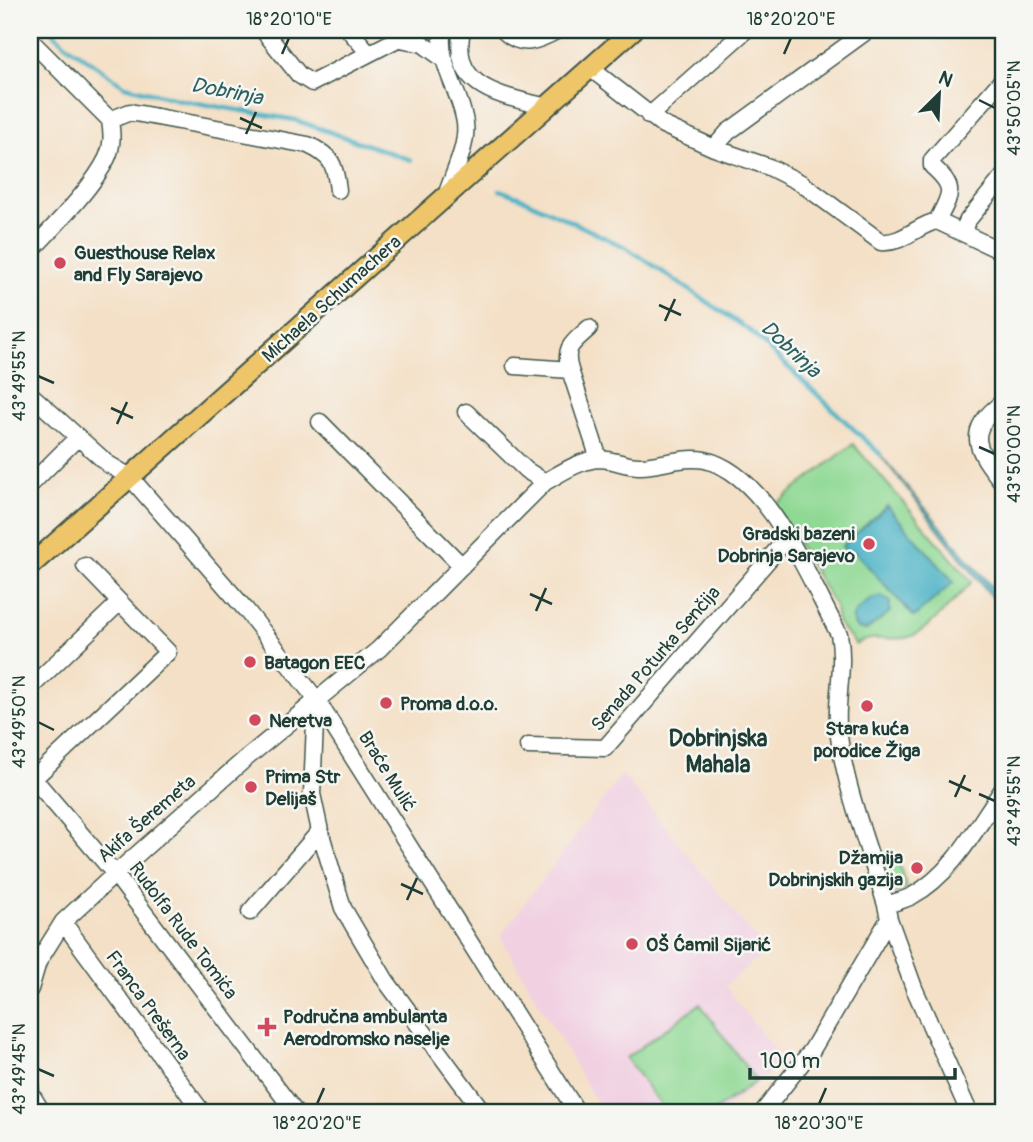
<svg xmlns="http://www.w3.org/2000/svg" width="1033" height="1142" font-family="Pangolin,sans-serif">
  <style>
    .built { fill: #f1d0e2 }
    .green { fill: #90d994; stroke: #588b64; stroke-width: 2 }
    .water { fill: #47b1c5; stroke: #33777c; stroke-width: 2 }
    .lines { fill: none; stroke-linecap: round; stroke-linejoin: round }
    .stream { stroke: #47b1c5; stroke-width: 4.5 }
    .minor-casing { stroke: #3f554a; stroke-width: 19 }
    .major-casing { stroke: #3f554a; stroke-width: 23 }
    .minor { stroke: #fff; stroke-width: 16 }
    .major { stroke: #eec569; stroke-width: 19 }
    .ticks { fill: none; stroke: #1f3d34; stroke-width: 2.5 }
    .poi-dot { fill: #d1495b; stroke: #f6f6f2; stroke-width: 2.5 }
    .labels { text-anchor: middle; stroke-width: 5; stroke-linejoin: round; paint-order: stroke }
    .poi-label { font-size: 19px; font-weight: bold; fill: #1f3d34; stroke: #f6f6f2; text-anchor: start }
    .street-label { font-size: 19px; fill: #1f3d34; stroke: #f6f6f2 }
    .water-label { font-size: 21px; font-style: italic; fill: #2b6060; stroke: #f6f6f2 }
    .quarter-label { font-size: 23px; font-weight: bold; fill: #1f3d34; stroke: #f6f6f2 }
    .neatline { fill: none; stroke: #1f3d34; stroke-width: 2.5 }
    .ticks-label { font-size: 18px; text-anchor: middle; fill: #1f3d34 }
  </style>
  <rect width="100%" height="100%" fill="#f6f6f2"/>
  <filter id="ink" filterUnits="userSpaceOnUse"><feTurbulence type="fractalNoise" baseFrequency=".0143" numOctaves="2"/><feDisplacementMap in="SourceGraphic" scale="14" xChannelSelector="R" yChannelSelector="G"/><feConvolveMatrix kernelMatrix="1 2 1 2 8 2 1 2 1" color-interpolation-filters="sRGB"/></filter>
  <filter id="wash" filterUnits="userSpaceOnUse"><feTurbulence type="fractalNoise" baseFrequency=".00686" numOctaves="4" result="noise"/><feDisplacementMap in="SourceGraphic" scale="28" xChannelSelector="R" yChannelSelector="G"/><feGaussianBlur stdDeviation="1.57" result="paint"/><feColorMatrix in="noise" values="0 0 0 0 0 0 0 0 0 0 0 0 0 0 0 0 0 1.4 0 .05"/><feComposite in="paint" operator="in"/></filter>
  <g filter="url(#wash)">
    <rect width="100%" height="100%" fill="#f4e0c6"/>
    <path class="built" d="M622,774L766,951L725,986L784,1062L722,1112H602L500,936Z"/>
    <path class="green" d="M853,444L972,582C958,596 927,632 909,637C892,642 871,633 856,645L837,622L835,606L775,505Z
      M896,854L907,889L887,894L877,860Z
      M700,1004L756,1081L713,1112H666L626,1058Z"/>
    <path class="water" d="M877,451L1003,600V611Z
      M887,506L954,582L914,617L855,552L850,556L842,546Z
      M882,596L890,602V612L867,630L857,629L852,620C855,609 870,597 882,596Z"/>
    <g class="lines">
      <path class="stream" d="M51,30L65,44L125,86L180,100L295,120L411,160
        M500,190L521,198L627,248L749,330L880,454"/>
    </g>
  </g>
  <g filter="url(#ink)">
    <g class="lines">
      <defs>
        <path id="minor" d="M263,30L299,75L312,83L415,30
          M349,30L368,52
          M443,30C436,61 461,92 465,123C468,146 453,174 446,196
          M462,30C450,89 501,95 546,107
          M503,30C521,49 538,41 558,30
          M397,38L423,44L445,60
          M30,40L110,120C112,134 113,145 107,158C92,189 54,226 30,252
          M590,68L663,125L714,148L769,167L801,183L881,242C903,244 917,225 937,221L1003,252
          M649,116L746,30
          M110,120L130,112L308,145C332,156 335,164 338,190
          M714,148L728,132L864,33
          M937,221C951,194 957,188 932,166V160L1003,79
          M962,233L968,220L1003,177
          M515,366L570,370L599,459
          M570,370C563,347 573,343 589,328
          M30,394L108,464L130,477L246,610L316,699L577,1112
          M1003,402C963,432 977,450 1003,483
          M466,412L526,470L545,482
          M320,422L462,566
          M30,485L78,437
          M30,688L120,602
          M316,699L312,794L320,831L343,908L386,981L483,1112
          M528,746L605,748L788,537
          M33,778L115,874L295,1112
          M30,782L168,652L85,566
          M886,905C895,902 904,900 912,896C953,874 977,826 1003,789
          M250,912L320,831
          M889,919L914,988L969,1112
          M63,922L202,1112
          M30,989L38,962L63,922L115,874L244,760L379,649L545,482C561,473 580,460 599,459C613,459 627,467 641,466C662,465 684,456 705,460C768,474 811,583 839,634C845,666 836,695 838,726C842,781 870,851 886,905L889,919L812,1050L763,1112
          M30,1086L31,1094L42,1112"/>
        <path id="major" d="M30,566L633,30"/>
      </defs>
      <use href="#minor" class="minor-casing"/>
      <use href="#major" class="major-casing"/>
      <use href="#minor" class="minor"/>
      <use href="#major" class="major"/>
    </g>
  </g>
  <path class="ticks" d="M282,54L289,38M784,54L791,38M979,100L995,108M240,118L262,128M246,134L256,112M659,305L681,315M665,321L675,299M38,376L54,383M111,408L133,418M117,424L127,402M979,447L995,454M530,594L552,604M536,611L546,588M38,722L54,730M949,781L971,791M979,794L995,801M955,797L965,775M401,884L423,894M407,900L417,878M38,1069L54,1076M317,1104L324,1088M819,1104L826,1088"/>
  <g class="poi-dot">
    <circle cx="60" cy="263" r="7"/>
    <circle cx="869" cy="544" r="7"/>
    <circle cx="250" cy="662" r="7"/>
    <circle cx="386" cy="703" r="7"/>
    <circle cx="867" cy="706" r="7"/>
    <circle cx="255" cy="720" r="7"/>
    <circle cx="251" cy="787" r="7"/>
    <circle cx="917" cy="868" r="7"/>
    <circle cx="632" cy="944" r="7"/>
    <path d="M263.5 1016.5h7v7h7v7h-7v7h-7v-7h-7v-7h7z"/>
  </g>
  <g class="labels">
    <g class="poi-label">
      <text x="74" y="259">Guesthouse Relax<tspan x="74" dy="22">and Fly Sarajevo</tspan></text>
      <text x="855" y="540" text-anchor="end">Gradski bazeni<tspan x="855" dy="22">Dobrinja Sarajevo</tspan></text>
      <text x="264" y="669">Batagon EEC</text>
      <text x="400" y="710">Proma d.o.o.</text>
      <text x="269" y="727">Neretva</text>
      <text x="867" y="735" text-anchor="middle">Stara kuća<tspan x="867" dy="22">porodice Žiga</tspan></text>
      <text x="265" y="783">Prima Str<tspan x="265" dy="22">Delijaš</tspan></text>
      <text x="903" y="864" text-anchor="end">Džamija<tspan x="903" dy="22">Dobrinjskih gazija</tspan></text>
      <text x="646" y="951">OŠ Ćamil Sijarić</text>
      <text x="283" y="1023">Područna ambulanta<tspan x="283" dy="22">Aerodromsko naselje</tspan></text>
    </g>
    <g class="street-label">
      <text transform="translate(331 298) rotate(-42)" y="7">Michaela Schumachera</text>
      <text transform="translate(655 658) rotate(-49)" y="7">Senada Poturka Senčija</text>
      <text transform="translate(388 771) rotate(58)" y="7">Braće Mulić</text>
      <text transform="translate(146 818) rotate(-41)" y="7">Akifa Šeremeta</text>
      <text transform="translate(184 930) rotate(53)" y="7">Rudolfa Rude Tomića</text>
      <text transform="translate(149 1005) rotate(54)" y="7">Franca Prešerna</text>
    </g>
    <g class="water-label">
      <text transform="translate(227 91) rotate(11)" y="7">Dobrinja</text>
      <text transform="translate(791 349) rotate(43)" y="7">Dobrinja</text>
    </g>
    <g class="quarter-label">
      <text x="718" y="746">Dobrinjska<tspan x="718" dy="26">Mahala</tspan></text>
    </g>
  </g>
  <rect width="1033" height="1142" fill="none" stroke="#f6f6f2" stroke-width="77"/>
  <g transform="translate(939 94) rotate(24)" stroke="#f6f6f2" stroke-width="5" paint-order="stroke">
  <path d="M0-5L12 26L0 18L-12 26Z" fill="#1f3d34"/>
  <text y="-10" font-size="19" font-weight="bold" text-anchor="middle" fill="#1f3d34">N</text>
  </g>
  <path d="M750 1068v10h205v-10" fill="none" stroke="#1f3d34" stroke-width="3.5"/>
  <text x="760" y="1068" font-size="21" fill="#1f3d34" stroke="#f6f6f2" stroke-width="5" paint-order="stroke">100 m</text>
  <rect x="38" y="38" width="957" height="1066" class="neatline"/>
  <g class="ticks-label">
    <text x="289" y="25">18°20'10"E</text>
    <text x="791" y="25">18°20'20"E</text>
    <text transform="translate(1014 108) rotate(-90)" y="6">43°50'05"N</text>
    <text transform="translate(19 376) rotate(-90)" y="6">43°49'55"N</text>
    <text transform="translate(1014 454) rotate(-90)" y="6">43°50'00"N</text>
    <text transform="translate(19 722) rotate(-90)" y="6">43°49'50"N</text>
    <text transform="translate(1014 801) rotate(-90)" y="6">43°49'55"N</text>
    <text transform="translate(19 1069) rotate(-90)" y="6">43°49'45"N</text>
    <text x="317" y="1129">18°20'20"E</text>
    <text x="819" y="1129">18°20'30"E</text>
  </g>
</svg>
